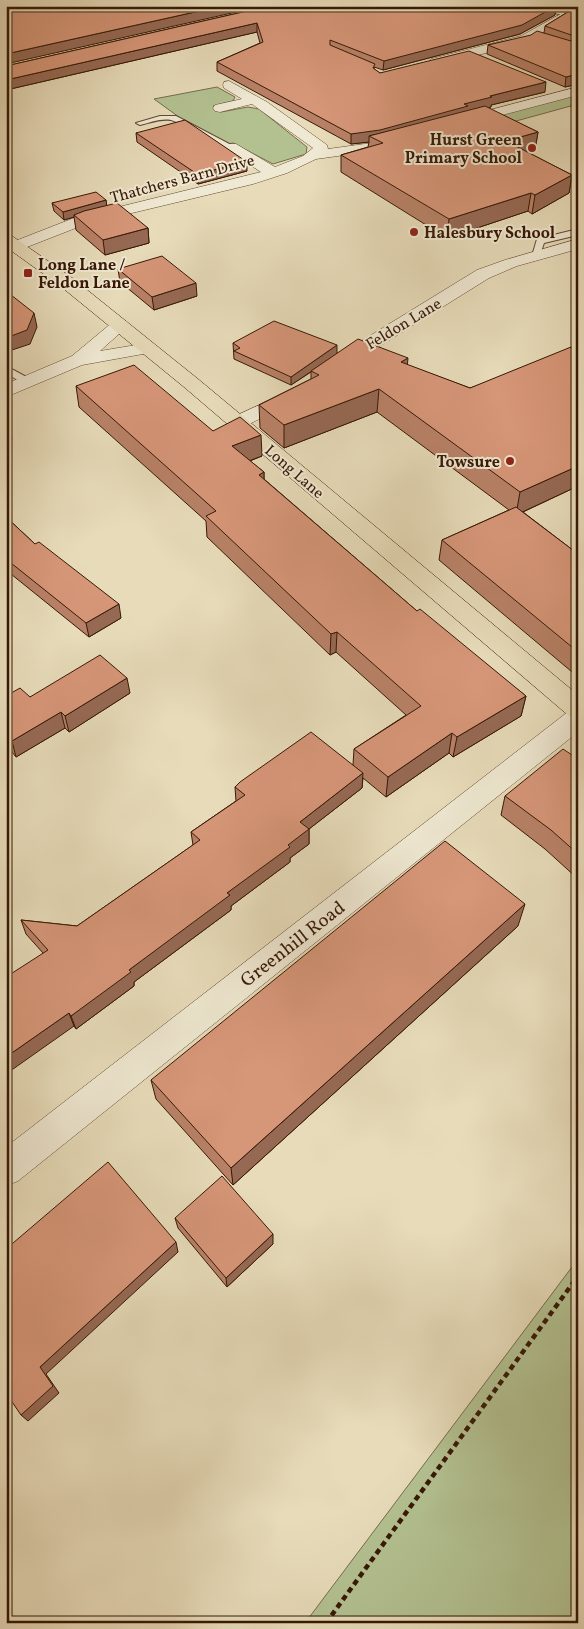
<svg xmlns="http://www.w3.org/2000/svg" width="584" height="1629" font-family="Vollkorn,serif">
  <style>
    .green { fill: #b3c191; stroke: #756c4b }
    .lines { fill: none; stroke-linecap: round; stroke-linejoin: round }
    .service-casing { stroke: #634932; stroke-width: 2 }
    .minor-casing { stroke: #634932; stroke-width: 1 }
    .tertiary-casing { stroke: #634932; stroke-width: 1 }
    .secondary-casing { stroke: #371805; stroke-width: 1 }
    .primary-casing { stroke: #371805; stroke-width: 1 }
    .path { stroke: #371805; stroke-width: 4.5; stroke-dasharray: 5.5 4; stroke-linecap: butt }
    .service { fill: #efe8d2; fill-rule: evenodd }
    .minor { fill: #efe8d2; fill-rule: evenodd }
    .tertiary { fill: #efe8d2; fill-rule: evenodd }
    .secondary { fill: #efe8d2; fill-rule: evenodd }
    .primary { fill: #e7dbb9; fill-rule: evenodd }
    .wall { fill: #b88167; stroke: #371805 }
    .shaded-wall { fill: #966954; stroke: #371805 }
    .building { fill: #d69678; stroke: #371805 }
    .poi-dot { fill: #8f2418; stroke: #efe8d2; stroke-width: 2 }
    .labels { text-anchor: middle; stroke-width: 4; stroke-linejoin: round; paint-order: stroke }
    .far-poi-label { font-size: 16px; font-weight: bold; fill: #371805; stroke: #efe8d2; text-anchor: end }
    .far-street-label { font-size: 16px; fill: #371805; stroke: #efe8d2 }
    .street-label { font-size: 19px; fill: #371805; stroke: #efe8d2 }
  </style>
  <rect width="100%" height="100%" fill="#e7dbb9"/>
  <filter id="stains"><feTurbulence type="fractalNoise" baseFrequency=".004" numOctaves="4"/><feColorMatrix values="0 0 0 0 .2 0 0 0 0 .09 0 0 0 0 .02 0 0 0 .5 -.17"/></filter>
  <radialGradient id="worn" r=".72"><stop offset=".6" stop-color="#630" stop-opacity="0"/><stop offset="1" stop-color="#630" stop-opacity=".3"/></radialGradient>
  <path class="green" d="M217,87L235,97L233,101L213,106L221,112L248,107L259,109L307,147L306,154L273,164L233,143L219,146L154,99Z
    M578,94V104L469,134L456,129L526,107Z
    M578,1259V1623H305Z"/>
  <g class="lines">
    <defs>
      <path id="service" d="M160,116H176L235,147C221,156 187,124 171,120C161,118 149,123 140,125L136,123Z
        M578,229V235L544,243L539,258L532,256L537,239Z
        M6,366L32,380L33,382L24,384L6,373Z"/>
      <path id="minor" d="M566,11L572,14L570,16L529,42L435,66L429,62L431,59L521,36Z
        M229,81L267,102L327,145L328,149L379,142L400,136L407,140L405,143L381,150L316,159L287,173L253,184L86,224L22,249H10L8,246L10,243L74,218L261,172L226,150L224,147L226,144H236L275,167L303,156L313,148L252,104L220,112L215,111L213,108L215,105L242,99L224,88L223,85L224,82Z
        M578,87V95L461,126L454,122L456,119Z
        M578,239V249L517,266L489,278L346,367H332L330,363L332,359L477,270L505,260Z
        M292,390L299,392L302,396L299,400L245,426H231L228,422L231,418Z
        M578,709V732L18,1181L6,1186V1147L569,711Z"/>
      <path id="tertiary" d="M120,320L126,321L129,325L100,351L148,343L154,344L157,348L154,352L82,365L6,397V384L72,356L114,321Z"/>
      <path id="secondary" d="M527,6H549L578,13V19Z"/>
      <path id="primary" d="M6,234L12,236L71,277L198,379L578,695V718L569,716L184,387L59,285L6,247Z"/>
    </defs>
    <use href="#service" class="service-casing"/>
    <use href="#minor" class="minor-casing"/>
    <use href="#tertiary" class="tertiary-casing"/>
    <use href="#secondary" class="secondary-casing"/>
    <use href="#primary" class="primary-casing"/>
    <path class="path" d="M326,1623L578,1276"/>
    <use href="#service" class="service"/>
    <use href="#minor" class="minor"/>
    <use href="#tertiary" class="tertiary"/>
    <use href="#secondary" class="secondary"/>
    <use href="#primary" class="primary"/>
  </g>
  <path class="wall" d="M269,6L555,15L520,34L383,70L374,67V69L380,73L545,92L491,105V107L487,108L538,132L535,150L527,152L572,175L569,193L532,214L528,211L447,238L341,172V155L368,147L369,142L351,144L217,71V62L260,43L257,32L6,90V66Z
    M558,6H578V84L565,87L487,54L488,45L544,33L545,26L571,10Z
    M136,133L247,171L198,184L137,142Z
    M106,200V206L148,228L149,243L105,255L76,230L74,217L64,220L54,211L52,203Z
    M118,269L197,296L154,310L120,282Z
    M233,343L337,353L407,365L470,388L578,351V486L523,512L578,554V677L439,560L442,540L509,510L377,412L284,448L260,428L259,405L311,379V372L291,385L234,359Z
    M76,386L213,431L262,456L250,461L264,472V479L417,611L526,696L521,716L453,757L449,753L386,797L363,778L362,788L309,829V844L290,858V862L231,906V910L134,982V986L76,1029L74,1026L43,953L26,934L21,920L77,926L193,845L191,832L236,801L235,787L353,765L354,749L406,715L336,652L330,655L207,537L206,521L79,407Z
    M6,517L35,544L121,618L89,637L6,570Z
    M130,693L69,732L65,728L16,757L12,752L6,755V696L30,697Z
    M578,759V879L545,849L501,815L505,796Z
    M518,926L233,1185L156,1099L151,1080Z
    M175,1218L273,1244L227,1287L178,1228Z"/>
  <path class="shaded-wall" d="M222,6H263L6,64V54Z
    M556,6L555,15L520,34L383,70L384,61Z
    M257,23V32L6,90V80Z
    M578,74V84L565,87L566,77Z
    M546,82L545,92L491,105V107L467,113L369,136V142L351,144V134L464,104L490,96Z
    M538,132L535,150L504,159L506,141Z
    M247,162V171L198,184L197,174Z
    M572,175L569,193L532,214L535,195Z
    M531,193L528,211L447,238L449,219Z
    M106,200L107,208L74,215V217L64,220L63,212Z
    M148,228L149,243L105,255L103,240Z
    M196,283L197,296L154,310L152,297Z
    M34,313L37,327L30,344L6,352V338Z
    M337,345V354L291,385V377Z
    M408,358L406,380L401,362Z
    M379,389L377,412L284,448V425Z
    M9,425L12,439L6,441V426Z
    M261,435L262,456L233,467L232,446Z
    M578,466V486L516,515L520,492Z
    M264,472V493L259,475Z
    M119,604L121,618L89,637L86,623Z
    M337,632L336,652L330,655L331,634Z
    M127,678L130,693L69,732L65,716Z
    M526,696L521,716L453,757L457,737Z
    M61,712L65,728L16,757L12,741Z
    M452,733L449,753L386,797L388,777Z
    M7,736L12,752L6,755V737Z
    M363,773L362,788L309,829V844L290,858V862L231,906V910L134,982V986L76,1029L71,1016L129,970L288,845L300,822Z
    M525,904L518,926L233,1185L231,1168Z
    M69,1013L74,1026L6,1074V1057Z
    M273,1234V1244L227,1287L226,1278Z
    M176,1242L178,1252L46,1374L59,1393L28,1421L21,1415L40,1367Z
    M6,1393L14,1400L6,1405Z"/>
  <path class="building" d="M6,6H222L6,54Z
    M269,6H556L522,25L384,61L330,40V45L375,64L373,68L380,73L469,51L546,82L490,96L492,97L464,104L468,106L380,130L351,134L217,62L263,42L257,23L6,80V66Z
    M571,10L578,11V38L577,37L545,26Z
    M537,31L571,41L578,40V74L566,77L488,45L531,35Z
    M485,106L538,132L506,141L572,175L535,195L531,193L449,219L341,155L383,143L369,136Z
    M185,120L247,162L197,174L136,133Z
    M96,192L106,200L63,212L52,203Z
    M117,203L148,228L103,240L74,215L84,211Z
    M162,256L196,283L152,297L118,269Z
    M6,291L34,313L27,330L6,338Z
    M274,321L337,345L291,377L234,351L240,348L233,343Z
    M358,339L408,358L401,362L470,388L571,347L578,351V466L520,492L379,389L284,425L259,405L319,375L311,371Z
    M134,365L213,431L240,417L261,435L232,446L264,472L259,475L417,611L420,609L526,696L457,737L452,733L388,777L354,749L421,706L337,632L331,634L206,516L216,511L76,386Z
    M516,507L578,554V560L575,561L578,563V652L442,540Z
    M6,517L35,544L39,542L119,604L86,623L6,559Z
    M100,655L127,678L65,716L61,712L12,741L6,737V696L20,688L30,697Z
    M311,732L363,773L300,822L309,829L288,845L290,847L227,893L230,895L129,970L131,972L71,1016L69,1013L6,1057V977L48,950L21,920L77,926L200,840L191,832L245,795L235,787L240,782Z
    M563,749L578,759V854L551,830L505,796Z
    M445,841L525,904L231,1168L151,1080Z
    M108,1162L176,1242L40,1367L53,1386L21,1415L6,1393V1249Z
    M222,1176L273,1234L226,1278L175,1218Z"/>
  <g class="poi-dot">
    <circle cx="532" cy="148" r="5"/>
    <circle cx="414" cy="232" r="5"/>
    <rect x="23" y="268" width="10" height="10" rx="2.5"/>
    <circle cx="510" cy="461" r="5"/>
  </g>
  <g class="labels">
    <g class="far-poi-label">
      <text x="522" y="145">Hurst Green<tspan x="522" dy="18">Primary School</tspan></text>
      <text x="424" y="238" text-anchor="start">Halesbury School</text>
      <text x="38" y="270" text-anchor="start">Long Lane /<tspan x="38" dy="18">Feldon Lane</tspan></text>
      <text x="500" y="467">Towsure</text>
    </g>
    <g class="far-street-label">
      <text transform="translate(182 178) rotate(-15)" y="6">Thatchers Barn Drive</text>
      <text transform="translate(403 323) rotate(-31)" y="6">Feldon Lane</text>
      <text transform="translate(295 471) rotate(41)" y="6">Long Lane</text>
    </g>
    <g class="street-label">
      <text transform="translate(292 943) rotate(-38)" y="7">Greenhill Road</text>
    </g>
  </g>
  <rect width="584" height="1629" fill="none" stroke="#e7dbb9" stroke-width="25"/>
  <rect x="8" y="8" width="569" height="1614" fill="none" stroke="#371805" stroke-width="2.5"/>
  <rect x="12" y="12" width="559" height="1604" fill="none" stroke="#371805"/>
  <rect width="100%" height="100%" filter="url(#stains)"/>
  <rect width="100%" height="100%" fill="url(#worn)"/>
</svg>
